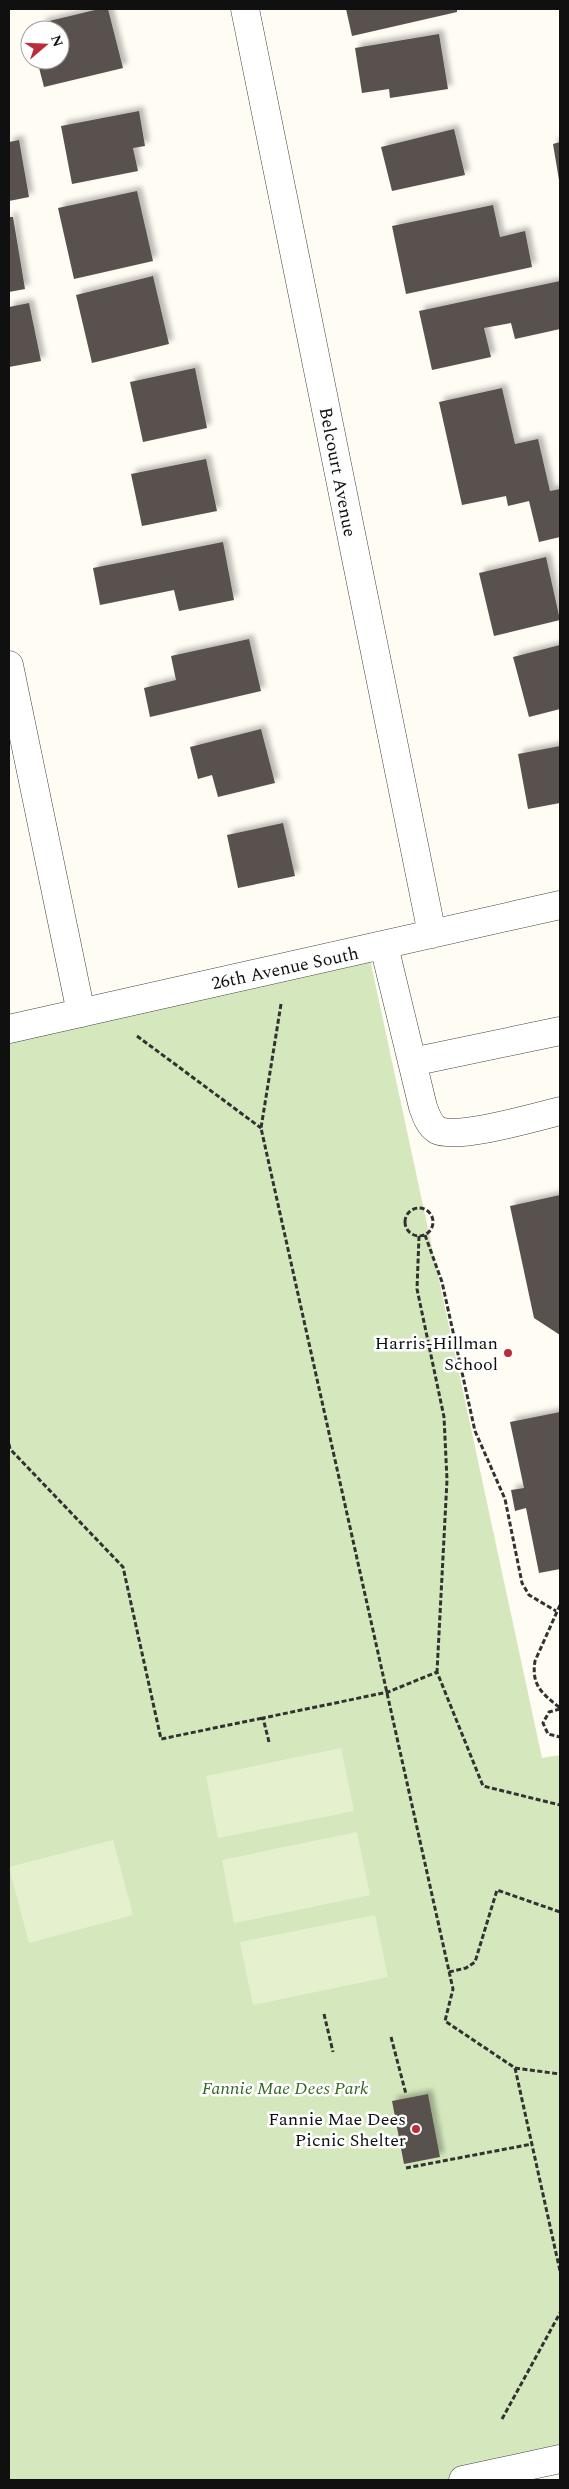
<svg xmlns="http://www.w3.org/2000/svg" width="569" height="2489" font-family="Spectral,serif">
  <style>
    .green { fill: #d5e8bd }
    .pitch { fill: #e5f0cf }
    .building { fill: #58514d; filter: url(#shadow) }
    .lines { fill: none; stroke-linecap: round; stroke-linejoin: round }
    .minor-casing { stroke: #434343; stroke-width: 29 }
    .path { stroke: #323232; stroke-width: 3; stroke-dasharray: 5 2.5; stroke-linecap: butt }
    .minor { stroke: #fff; stroke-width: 28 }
    .poi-dot { fill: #bb2d38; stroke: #fff; stroke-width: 2 }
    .labels { text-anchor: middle; stroke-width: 5; stroke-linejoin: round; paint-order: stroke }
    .street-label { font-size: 18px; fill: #101010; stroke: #fff }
    .poi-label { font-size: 18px; fill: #101010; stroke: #fff; text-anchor: end }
    .park-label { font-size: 18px; font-style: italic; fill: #326622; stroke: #fff }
  </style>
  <defs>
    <filter id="shadow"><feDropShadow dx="4.5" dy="-4.5" stdDeviation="2.5" flood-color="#0004"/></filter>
  </defs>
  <rect width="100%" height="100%" fill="#fefcf3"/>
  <path class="green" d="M368,950L542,1758L560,1755V2459L463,2480H9V1029Z"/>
  <path class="pitch" d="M341,1748L354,1811L218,1838L206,1776Z
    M357,1832L370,1895L234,1923L222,1860Z
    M113,1840L133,1915L29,1943L9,1867Z
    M375,1915L388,1977L253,2005L240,1942Z"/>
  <path class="building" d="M99,9H108L123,68L44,87L37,60H60V30H43L41,23Z
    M346,9H457V12L352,36Z
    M439,34L448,89L390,98L389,89L362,93L355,48Z
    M139,111L145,146L133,148L138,171L72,184L61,126Z
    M454,129L465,175L392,191L381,147Z
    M19,140L29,197L9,201V142Z
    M560,142V179L559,180L553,144Z
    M137,191L153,261L74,279L58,208Z
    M493,205L500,237L525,231L532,267L406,294L392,226Z
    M9,217H13L25,289L9,292Z
    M153,276L169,344L92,363L76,295Z
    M560,281V329L515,339L511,323L484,328L491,357L432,370L419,311Z
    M29,303L41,361L9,367V307Z
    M195,368L207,428L143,442L130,382Z
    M502,388L515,444L538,439L550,491L560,489V537L539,542L529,501L508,506L506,496L462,505L439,402Z
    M206,459L217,511L142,526L131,474Z
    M223,542L234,600L179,611L174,590L100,605L93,568Z
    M546,557L560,620L494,636L479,573Z
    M249,639L261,691L150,717L144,688L176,680L171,656Z
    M560,645V709L529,717L513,657Z
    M261,729L275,783L218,797L212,775L198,779L190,747Z
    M560,746V803L528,809L518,754Z
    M283,823L295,876L238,888L227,835Z
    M560,1195V1335L534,1318L510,1206Z
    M560,1412V1569L539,1573L526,1508L515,1511L511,1490L524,1488L510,1422Z
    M428,2094L440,2157L404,2164L392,2101Z"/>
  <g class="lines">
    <defs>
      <path id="minor" d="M245,9L432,934
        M9,665L81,1013
        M384,946L423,1107C426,1115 429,1125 437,1130C457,1140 536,1117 560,1111
        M9,1029L560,905
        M412,1062L560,1031
        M463,2480L560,2459"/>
    </defs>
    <use href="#minor" class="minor-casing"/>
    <path class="path" d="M281,1004L261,1128L453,1989L445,2021L515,2068L560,2271
      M137,1036L261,1128
      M405 1222a14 14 0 1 1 28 0a14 14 0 1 1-28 0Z
      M425,1235L442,1282L475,1431L505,1499L522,1583L529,1595L556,1611
      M419,1236L417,1289L444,1417L447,1480L437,1672
      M9,1444L10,1449L123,1567L161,1739L263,1718
      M560,1605L535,1661C531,1686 543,1694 560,1708
      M560,1709L549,1712L543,1723L548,1734L560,1737
      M269,1742L263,1718L388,1692L437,1672L483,1786L560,1805
      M449,1972L466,1968L475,1962L497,1890L560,1912
      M324,2014L333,2052
      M391,2037L406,2094
      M515,2068L560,2074
      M406,2168L532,2144
      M502,2419L560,2313"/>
    <use href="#minor" class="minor"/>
  </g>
  <g class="poi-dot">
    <circle cx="508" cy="1353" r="5"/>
    <circle cx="416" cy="2129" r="5"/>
  </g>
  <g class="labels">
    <g class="street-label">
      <text transform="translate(338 472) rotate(79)" y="6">Belcourt Avenue</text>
      <text transform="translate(285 968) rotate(-12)" y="6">26th Avenue South</text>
    </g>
    <g class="poi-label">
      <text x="498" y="1349">Harris-Hillman<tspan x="498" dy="21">School</tspan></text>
      <text x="406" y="2125">Fannie Mae Dees<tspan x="406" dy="21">Picnic Shelter</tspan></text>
    </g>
    <g class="park-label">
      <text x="285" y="2094">Fannie Mae Dees Park</text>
    </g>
  </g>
  <rect width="569" height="2489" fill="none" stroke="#101010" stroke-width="20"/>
  <g transform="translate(45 45) rotate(71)"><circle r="24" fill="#ffffff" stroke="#9f9f9f"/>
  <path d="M0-4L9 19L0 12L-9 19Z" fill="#bb2d38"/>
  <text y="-8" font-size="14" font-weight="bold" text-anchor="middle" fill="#101010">N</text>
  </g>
</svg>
